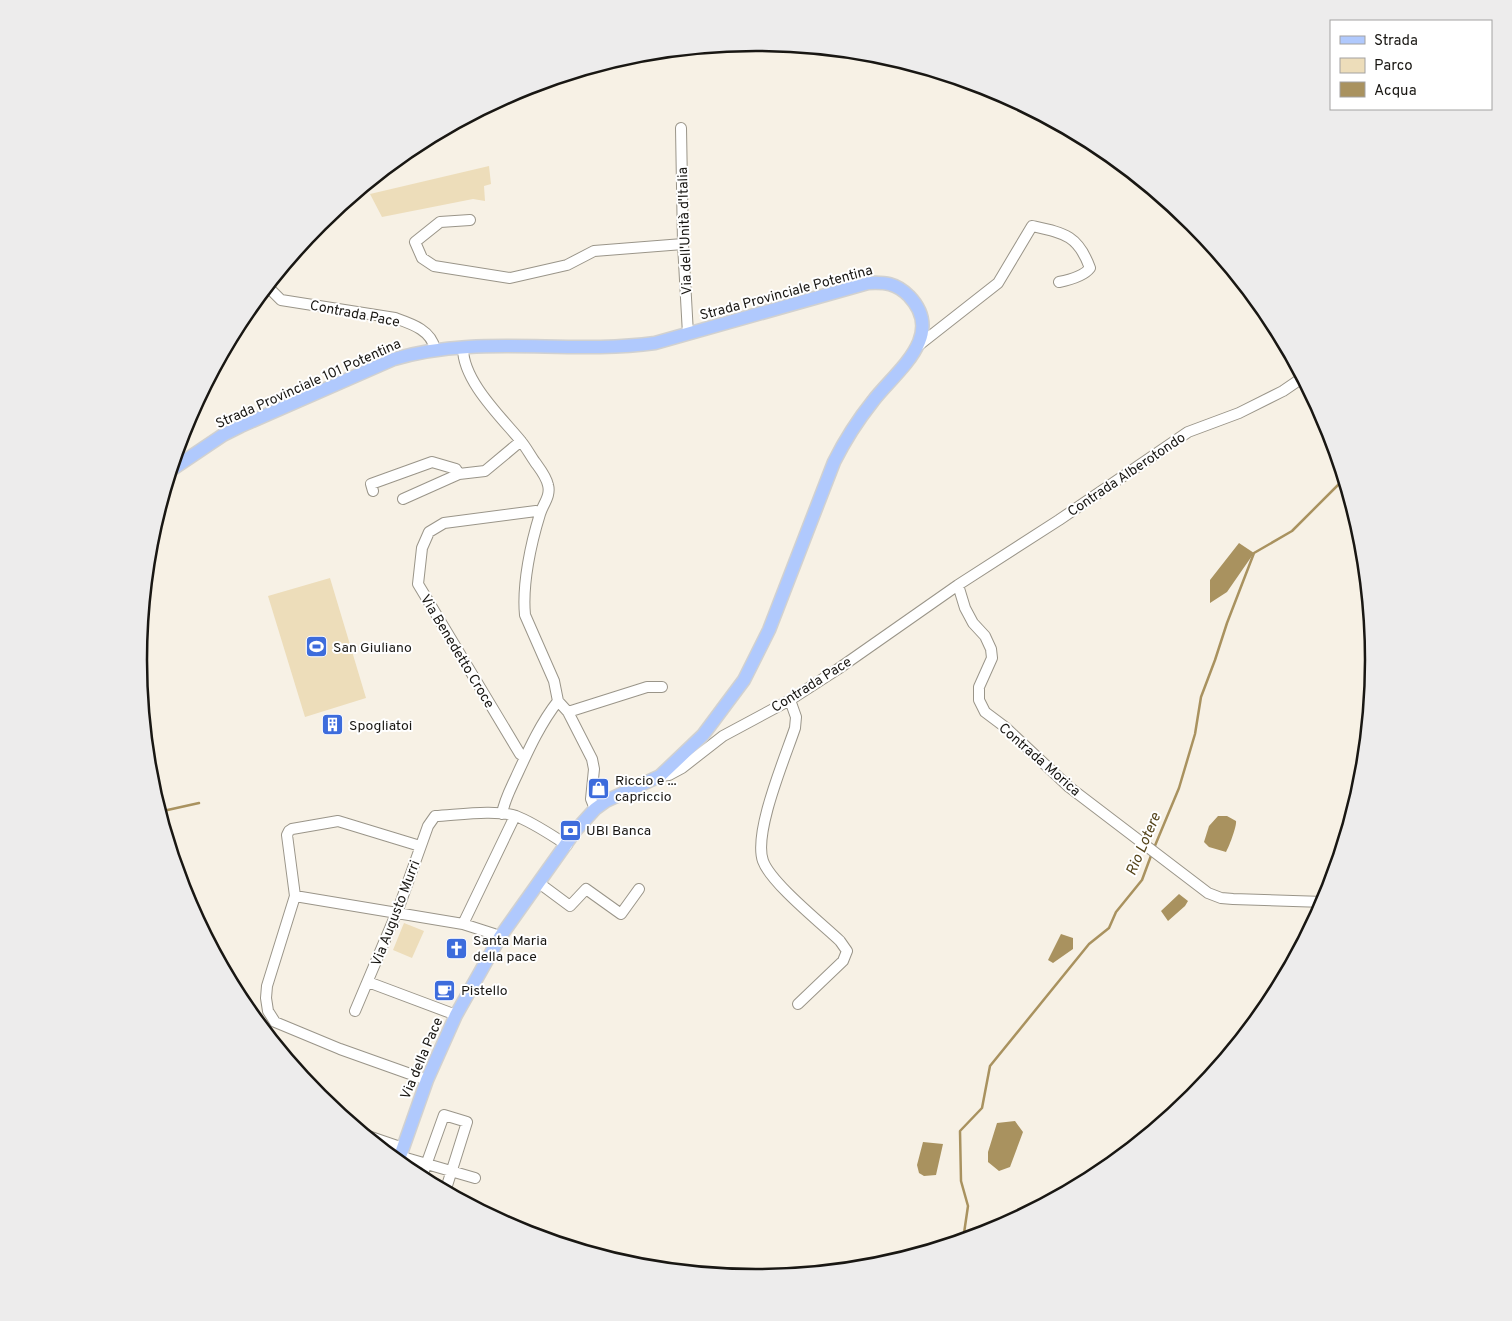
<svg xmlns="http://www.w3.org/2000/svg" width="1512" height="1321" font-family="Overpass,sans-serif">
  <style>
    .green { fill: #edddba }
    .water { fill: #a9925f }
    .lines { fill: none; stroke-linecap: round; stroke-linejoin: round }
    .stream { stroke: #a9925f; stroke-width: 2.5 }
    .minor-casing { stroke: #9a9589; stroke-width: 12 }
    .major-casing { stroke: #d1d1d0; stroke-width: 15 }
    .minor { stroke: #fff; stroke-width: 10 }
    .major { stroke: #b0c9fd; stroke-width: 12 }
    .labels { text-anchor: middle; stroke-width: 4; stroke-linejoin: round; paint-order: stroke }
    .street-label { font-size: 14px; fill: #191713; stroke: #fff }
    .poi-label { font-size: 14px; fill: #191713; stroke: #fff; text-anchor: start }
    .water-label { font-size: 15px; font-style: italic; fill: #55441a; stroke: #fff }
    .rim { fill: none; stroke: #191713; stroke-width: 2.5 }
  </style>
  <rect width="100%" height="100%" fill="#f7f1e5"/>
  <path class="green" d="M489,166L491,184L484,186L485,201L473,199L382,217L370,194Z
    M330,578L366,698L305,717L268,596Z
    M404,923L424,931L412,958L393,950Z"/>
  <path class="water" d="M1239,543L1254,553L1227,592L1210,603V580Z
    M1218,816H1227L1236,821C1237,826 1229,847 1226,852L1209,847L1204,842L1209,826Z
    M1179,894L1188,901L1185,906L1168,921L1161,911Z
    M1061,934L1073,938V949L1053,963L1048,960Z
    M1015,1121L1023,1132L1010,1167L999,1171L988,1162V1152L997,1123Z
    M923,1142L943,1144L936,1175L924,1176L919,1173L917,1165Z"/>
  <g class="lines">
    <path class="stream" d="M160,813L163,811L199,803
      M1154,848L1179,788L1195,734L1201,697L1215,660L1227,623L1254,553L1292,531L1344,479
      M963,1240L968,1206L961,1181L960,1131L982,1108L990,1066L1089,944L1109,928L1116,912L1142,880L1152,853"/>
    <defs>
      <path id="minor" d="M681,128L683,244L688,334
        M470,220L440,222L415,242L422,258L434,266L510,278L567,265L594,251L683,244
        M267,286L281,300L395,318C412,324 431,330 435,349
        M919,345L998,283L1032,226C1064,233 1078,235 1090,268C1084,276 1069,280 1059,282
        M463,347C462,380 501,417 520,440C526,447 530,455 535,462C540,469 546,476 548,485C551,496 543,504 540,514C531,543 522,584 525,615L554,681L558,701L568,712L592,759L594,769L591,799L595,809
        M373,491L371,484L432,462L456,469L459,474
        M403,499L459,474L485,471L521,441
        M958,585L965,608L973,623L985,636L991,649L992,658L979,687V700L985,712L1005,727L1069,787L1208,893L1221,898L1233,899L1324,902
        M790,700L796,717L795,728C785,758 753,833 763,861C771,883 821,923 840,941L847,951L843,961L798,1004
        M568,712L647,687H662
        M525,757L520,754L418,584L422,548L429,532L444,523L536,511L540,512
        M660,776L669,775L682,768L723,736L790,700L838,669L958,585L1059,520L1188,432L1239,413L1283,391L1302,378
        M502,814C504,801 510,790 516,777C528,751 540,724 558,701
        M420,846L338,821L292,829L289,831L287,835L295,896L267,986L266,998L268,1011L275,1022L340,1049L427,1080
        M539,883L570,906L586,889L621,914L639,889
        M295,896L463,924L494,934L500,937
        M463,924L515,816
        M368,982L456,1015
        M355,1011L399,907L428,826L435,816C457,815 496,809 516,816C534,823 551,835 567,845
        M365,1135L403,1148
        M406,1158L475,1178
        M421,1179L444,1115L467,1122L445,1192"/>
      <path id="major" d="M171,470L223,435L241,426L394,359C477,334 569,355 655,343L868,283C885,282 896,283 909,296C947,336 895,372 873,401C857,421 845,440 834,462L769,630L744,680L703,735L660,776L606,801L595,809L576,830L500,937L456,1015L427,1080L398,1162"/>
    </defs>
    <use href="#minor" class="minor-casing"/>
    <use href="#major" class="major-casing"/>
    <use href="#minor" class="minor"/>
    <use href="#major" class="major"/>
  </g>
  <defs>
    <symbol id="stadium-square" viewBox="-11 -11 22 22"><rect x="-9" y="-9" width="18" height="18" rx="4" fill="#3d6cdc" stroke="#fff"/><path d="M0-5a6.5 5 0 1 0 0 10a6.5 5 0 1 0 0-10ZM-3.5-1.8h7v3.6h-7Z" fill="#fff"/></symbol>
    <symbol id="building-square" viewBox="-11 -11 22 22"><rect x="-9" y="-9" width="18" height="18" rx="4" fill="#3d6cdc" stroke="#fff"/><path d="M-4-6H4V6H1V3H-1V6H-4ZM-2.5-4.3h1.7v1.8h-1.7ZM.8-4.3h1.7v1.8H.8ZM-2.5-1h1.7V.8h-1.7ZM.8-1h1.7V.8H.8Z" fill="#fff"/></symbol>
    <symbol id="shop-square" viewBox="-11 -11 22 22"><rect x="-9" y="-9" width="18" height="18" rx="4" fill="#3d6cdc" stroke="#fff"/><path d="M-5-2.5h2.3a2.7 3.5 0 0 1 5.4 0H5L5.5 6h-11ZM-1.5-2.5h3a1.5 2.3 0 0 0-3 0Z" fill="#fff"/></symbol>
    <symbol id="bank-square" viewBox="-11 -11 22 22"><rect x="-9" y="-9" width="18" height="18" rx="4" fill="#3d6cdc" stroke="#fff"/><path d="M-6-4H6V4H-6ZM0-2.3a2.3 2.3 0 1 0 0 4.6a2.3 2.3 0 1 0 0-4.6Z" fill="#fff"/></symbol>
    <symbol id="church-square" viewBox="-11 -11 22 22"><rect x="-9" y="-9" width="18" height="18" rx="4" fill="#3d6cdc" stroke="#fff"/><path d="M-1.2-6h2.4v3.5h3.3v2.4h-3.3V6h-2.4V-.1h-3.3v-2.4h3.3Z" fill="#fff"/></symbol>
    <symbol id="cafe-square" viewBox="-11 -11 22 22"><rect x="-9" y="-9" width="18" height="18" rx="4" fill="#3d6cdc" stroke="#fff"/><path d="M-5.5-4.5H6V0H3Q3 3.5 0 3.5H-2.5Q-5.5 3.5-5.5 0ZM3-3.2v2h1.7v-2ZM-6 4.5H4V6H-6Z" fill="#fff"/></symbol>
  </defs>
  <g fill-rule="evenodd">
    <use href="#stadium-square" x="304" y="634" width="25" height="25"/>
    <use href="#building-square" x="320" y="712" width="25" height="25"/>
    <use href="#shop-square" x="586" y="776" width="25" height="25"/>
    <use href="#bank-square" x="558" y="818" width="25" height="25"/>
    <use href="#church-square" x="444" y="936" width="25" height="25"/>
    <use href="#cafe-square" x="432" y="978" width="25" height="25"/>
  </g>
  <g class="labels">
    <g class="street-label">
      <text transform="translate(684 231) rotate(-92)" y="5">Via dell'Unità d'Italia</text>
      <text transform="translate(786 292) rotate(-15)" y="5">Strada Provinciale Potentina</text>
      <text transform="translate(355 313) rotate(11)" y="5">Contrada Pace</text>
      <text transform="translate(308 383) rotate(-24)" y="5">Strada Provinciale 101 Potentina</text>
      <text transform="translate(1126 474) rotate(-34)" y="5">Contrada Alberotondo</text>
      <text transform="translate(458 651) rotate(59)" y="5">Via Benedetto Croce</text>
      <text transform="translate(811 684) rotate(-32)" y="5">Contrada Pace</text>
      <text transform="translate(1040 759) rotate(41)" y="5">Contrada Morica</text>
      <text transform="translate(395 913) rotate(-69)" y="5">Via Augusto Murri</text>
      <text transform="translate(421 1058) rotate(-67)" y="5">Via della Pace</text>
    </g>
    <g class="poi-label">
      <text x="333" y="652">San Giuliano</text>
      <text x="349" y="730">Spogliatoi</text>
      <text x="615" y="785">Riccio e ...<tspan x="615" dy="16">capriccio</tspan></text>
      <text x="586" y="835">UBI Banca</text>
      <text x="473" y="945">Santa Maria<tspan x="473" dy="16">della pace</tspan></text>
      <text x="461" y="995">Pistello</text>
    </g>
    <g class="water-label">
      <text transform="translate(1143 844) rotate(-67)" y="5">Rio Lotere</text>
    </g>
  </g>
  <path d="M0 0H1512V1321H0ZM147 660a609 609 0 1 1 1218 0a609 609 0 1 1-1218 0Z" fill="#edecec" fill-rule="evenodd"/>
  <path class="rim" d="M147 660a609 609 0 1 1 1218 0a609 609 0 1 1-1218 0Z"/>
  <rect x="1330" y="20" width="162" height="90" fill="#ffffff" stroke="#a3a2a1"/>
  <rect x="1340" y="36" width="25" height="8" fill="#b0c9fd" stroke="#a3a2a1"/>
  <text x="1374" y="45" font-size="15" fill="#191713">Strada</text>
  <rect x="1340" y="58" width="25" height="15" fill="#edddba" stroke="#a3a2a1"/>
  <text x="1374" y="70" font-size="15" fill="#191713">Parco</text>
  <rect x="1340" y="82" width="25" height="15" fill="#a9925f" stroke="#a3a2a1"/>
  <text x="1374" y="95" font-size="15" fill="#191713">Acqua</text>
</svg>
